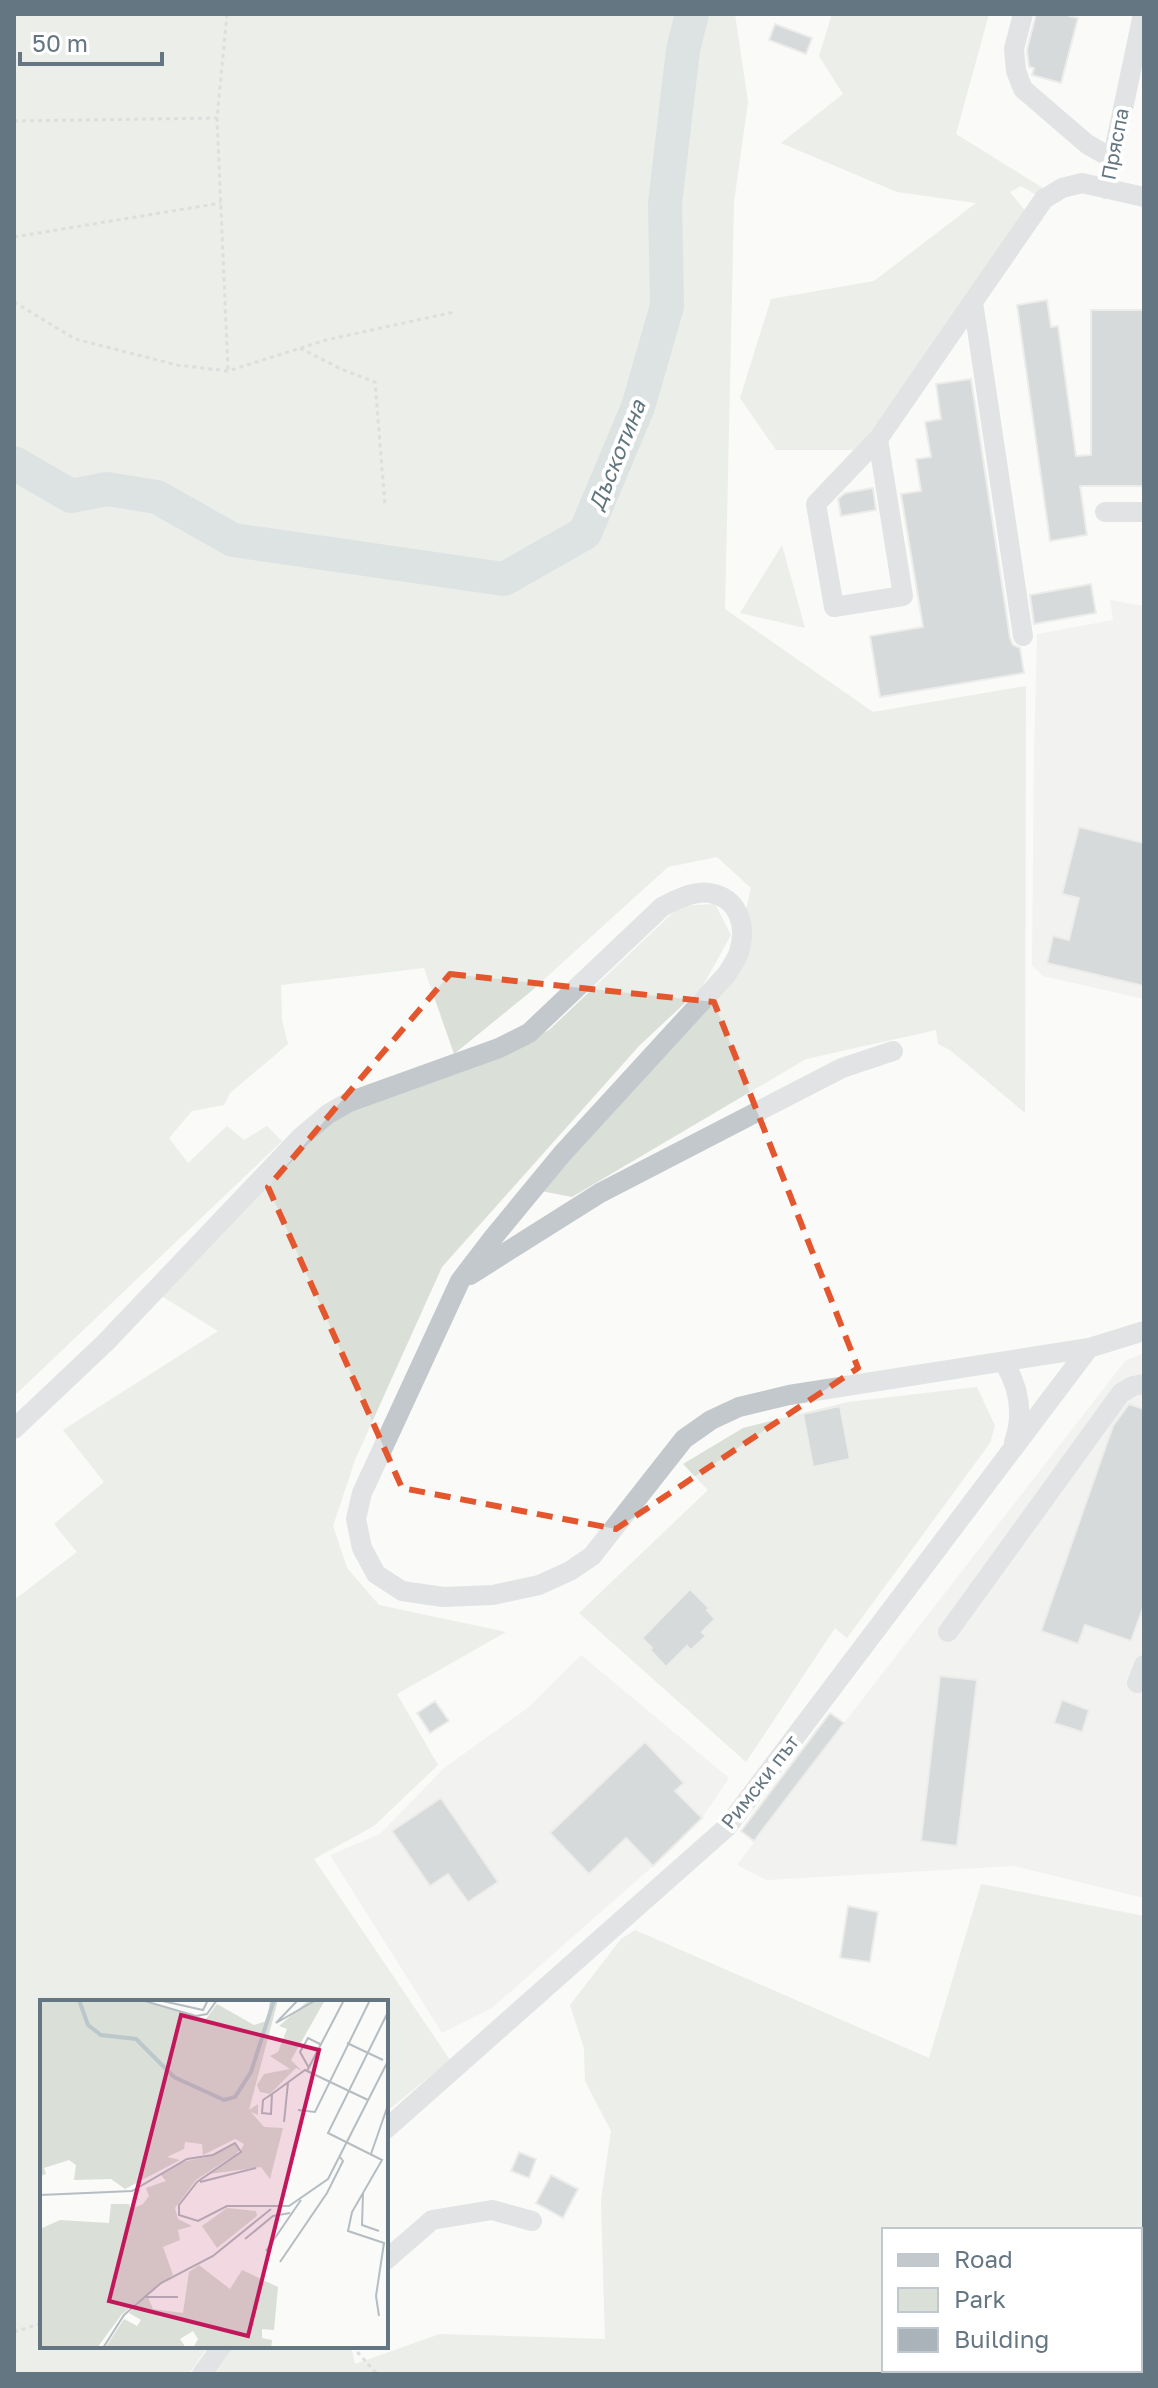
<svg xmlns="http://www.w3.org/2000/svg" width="1158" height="2388" font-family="'Golos Text',sans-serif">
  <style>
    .built { fill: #e8e9e9 }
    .green { fill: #dadfd7; fill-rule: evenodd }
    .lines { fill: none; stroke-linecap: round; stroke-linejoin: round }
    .river { stroke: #bbc7cb; stroke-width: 34 }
    .building { fill: #aab3b9; stroke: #dcdcda; stroke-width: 2 }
    .path { stroke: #bbbfc2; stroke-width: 3; stroke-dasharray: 4 4; stroke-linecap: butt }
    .minor { stroke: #c3c8cc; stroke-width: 20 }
    .marked { fill: none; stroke: #e4572e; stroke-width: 6; stroke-dasharray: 16 10; stroke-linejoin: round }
    .labels { text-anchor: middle; stroke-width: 8; stroke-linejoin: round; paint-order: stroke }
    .street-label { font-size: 20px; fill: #657683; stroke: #fff }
    .water-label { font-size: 22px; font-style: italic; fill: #60757c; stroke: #fff }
    .inset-river { fill: none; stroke: #bbc7cb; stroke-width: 4 }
    .inset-road { fill: none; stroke: #b5bdc2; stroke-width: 2 }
    .view { fill: #c2185b; fill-opacity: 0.15; stroke: #c2185b; stroke-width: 4 }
    .inset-edge { fill: none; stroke: #657683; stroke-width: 4 }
  </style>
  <rect width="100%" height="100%" fill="#fafaf8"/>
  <path class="built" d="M1110,600L1144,606V999L1043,976L1032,965L1034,753L1037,634L1113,620Z
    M1144,1353V1898L1014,1866L767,1880L737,1865L844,1723L1125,1361Z
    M581,1655L729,1778L702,1818L653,1866L492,2008L442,2033L330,1855L380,1834L444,1768L529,1707Z"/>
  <path class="green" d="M14,14H735L748,102L734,202L725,609L873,712L1026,686L1025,1113L950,1050L938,1044L936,1030L806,1059L572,1197L536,1190L734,962L751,888L717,857L668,867L529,993L454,1054L424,968L281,985L282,1020L288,1044L230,1093L224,1105L192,1111L169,1138L188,1163L227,1126L244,1140L267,1126L282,1141L14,1396Z
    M832,14H989L956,134L1062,200L1052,204L1021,186L1010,192L1026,212L862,444L853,450H776L740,398L771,299L874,281L976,203L897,192L781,143L843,94L819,56Z
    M782,545L805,628L740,613Z
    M715,904L731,935L702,987L639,1046L442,1267L355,1460L333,1526L347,1568L379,1605L506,1632L397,1694L438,1765L374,1826L314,1859L450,2060L386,2112V2002H42V2346H208L189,2374H14V1600L77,1552L54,1524L104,1482L63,1430L218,1331L155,1292L288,1153L354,1106L489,1060L549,1030L680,906Z
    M977,1387L995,1426L990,1443L847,1638L835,1628L746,1762L579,1613L708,1490L683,1464L743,1428L848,1402Z
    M981,1884L1144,1916V2374H215L234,2346H351L355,2364L440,2334L605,2339L601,2200L611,2131L585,2081L584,2048L570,2005L621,1939L635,1930L929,2058ZM884,2230H1140V2370H884Z"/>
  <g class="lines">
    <path class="river" d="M14,463L71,496L107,489L157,497L233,540L504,579L585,533L638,407L667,306L665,203L683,50L692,14"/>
  </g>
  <path class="building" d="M1036,14H1069V16L1078,18L1061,83L1032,75L1034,68L1029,67L1027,50Z
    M775,24L812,38L806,54L769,40Z
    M1047,300L1051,327L1058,326L1076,456L1091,455V310H1144V486H1080L1087,535L1050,541L1017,305Z
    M971,379L1010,638L1013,645L1020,648L1024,673L880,697L870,636L923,627L901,494L921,491L916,459L931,457L925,422L941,419L936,384Z
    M873,488L876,510L841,516L838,499L845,493Z
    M1091,584L1096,613L1034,624L1030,595Z
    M1079,827L1144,843V986L1047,963L1053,936L1069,940L1079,898L1062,894Z
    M1129,1404L1144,1409V1605L1131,1641L1085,1625L1078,1644L1041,1631L1113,1426Z
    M840,1406L850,1459L813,1467L803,1414Z
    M690,1589L709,1608L707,1610L715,1619L702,1632L706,1636L691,1650L687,1646L666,1667L650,1650L652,1648L642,1638Z
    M940,1676L977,1680L957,1846L921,1841Z
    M1062,1700L1089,1710L1082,1732L1054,1723Z
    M435,1701L449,1721L430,1733L417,1713Z
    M830,1713L844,1723L754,1841L741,1831Z
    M645,1742L684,1783L675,1791L702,1818L653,1866L626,1838L589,1874L550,1833Z
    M441,1798L498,1882L468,1902L448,1874L430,1886L392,1831Z
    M848,1906L878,1912L870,1962L840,1958Z
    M519,2152L536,2159L529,2178L511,2171Z
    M551,2175L578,2189L563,2218L536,2203Z"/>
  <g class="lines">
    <path class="path" d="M227,14L217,118L228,370
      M14,121L217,118
      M14,237L221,203
      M14,302L75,339L177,365L228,371L326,340L454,312
      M300,348L341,369L375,382L385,505
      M14,2332L42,2323
      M352,2346L377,2374"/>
    <path class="minor" d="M1023,14L1014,49L1016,71L1023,89L1087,144L1113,159
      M1106,189L1143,14
      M973,302L1023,636
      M878,439L816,504L834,607L903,596L878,439L1044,199L1062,188L1082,183L1144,197
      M1105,512H1144
      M470,1275L600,1193L842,1068L893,1051
      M1004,1362C1019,1387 1024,1414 1014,1442
      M14,1429L105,1343L301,1137L328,1114L349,1102L499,1048L529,1033L662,907C676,900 694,890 710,893C739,898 747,926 739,952C737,959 731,967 727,974L562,1154L492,1239L460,1281L362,1493L356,1519L362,1548L376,1574L402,1591L443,1597L493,1595L539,1585L570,1571L592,1556L684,1439L711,1420L739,1407L789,1395L1089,1348L1144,1331
      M948,1632L1121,1393L1133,1386L1144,1384
      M1137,1683L1144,1665
      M386,2129L727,1827L1089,1348
      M386,2260L432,2220L492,2210L532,2221
      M202,2374L222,2346"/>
  </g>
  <path d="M0 0H1158V2388H0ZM450,974L714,1002L858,1368L616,1529L402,1488L268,1187Z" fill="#fafaf8" fill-opacity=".55" fill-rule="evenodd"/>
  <path class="marked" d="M450,974L714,1002L858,1368L616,1529L402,1488L268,1187Z"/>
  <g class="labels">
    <g class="street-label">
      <text transform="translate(1115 144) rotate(-79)" y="7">Пряспа</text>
      <text transform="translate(760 1782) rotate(-52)" y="7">Римски път</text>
    </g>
    <g class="water-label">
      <text transform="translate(617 455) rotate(-68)" y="8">Дъскотина</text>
    </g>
  </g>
  <g transform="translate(40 2000)">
    <rect width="348" height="348" fill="#fafaf8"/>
    <path d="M0,0H97L166,19L177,4L214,25L227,21L230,0H238L209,110L218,104V115L211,112L224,127L243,128L230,179L221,167L169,174L193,156L156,180L135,208L138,219L152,226L138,230L140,240L123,247L133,275L82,314L57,348H0V229L20,220L69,223L71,204H89L91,209L103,204L109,196L106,188L126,181L121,175L141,162L167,157L195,144L200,149L196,154L200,152L204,144L195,139L163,155L162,144L145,142L144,149L127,157L140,160L85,189L71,179L34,180L36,165L29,160L4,168L6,174L0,176ZM269,0H285L251,60L262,71L256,68L230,94L220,92L217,85L224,74L250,69L230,56L238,52L247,29L239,26ZM187,208L216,211L217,216L177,248L162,226ZM159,265L190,289L202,270L238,287L234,330L222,329V338L232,340L231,348H153L158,339L153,331L140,339L146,348H65L84,319L97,326L101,320L89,313L102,300L108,297L113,309L143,313L149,272Z" fill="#dadfd7"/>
    <path class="inset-river" d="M39,0L48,25L61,35L96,39L134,77L184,100L195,97L211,72L234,0"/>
    <path class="inset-road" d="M101,0L156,16L167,14L177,0M118,0L163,10L168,0M258,0L236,23L276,0M307,43L343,60M269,68L260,52L268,38L280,44M267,71L304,0M232,94L223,100L222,113L231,114L232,94L265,70L328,100M258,110L275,112L330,0M244,122L248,83M331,154L348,105M160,182L216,168M323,193L322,225L339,231M0,195L92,191L147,159L173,155L195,143L201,152L157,182L139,205V215L158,221L187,206H249L288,179L348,61M205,239L233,216L250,213M226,251L261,200M240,262L287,193L303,161L300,157M104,297H138M339,316L336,296L344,243L308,231L312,212L342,160L288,133L348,12M63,348L84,315L121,283L173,256L231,209"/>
    <path class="view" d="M141,15L279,50L208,336L69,301Z"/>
    <rect width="348" height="348" class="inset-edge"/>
  </g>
  <rect width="1158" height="2388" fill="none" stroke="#657683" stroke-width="32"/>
  <rect x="882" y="2228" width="260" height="144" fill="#ffffff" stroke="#c1c8cd" stroke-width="2"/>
  <rect x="898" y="2254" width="40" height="12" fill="#c3c8cc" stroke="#c1c8cd" stroke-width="2"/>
  <text x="954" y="2268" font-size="24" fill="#657683">Road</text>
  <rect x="898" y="2288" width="40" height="24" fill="#dadfd7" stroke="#c1c8cd" stroke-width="2"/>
  <text x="954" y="2308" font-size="24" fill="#657683">Park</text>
  <rect x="898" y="2328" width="40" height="24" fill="#aab3b9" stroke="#c1c8cd" stroke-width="2"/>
  <text x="954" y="2348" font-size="24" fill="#657683">Building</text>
  <path d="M20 52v12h142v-12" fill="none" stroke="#657683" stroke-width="4"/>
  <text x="32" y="52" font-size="24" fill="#657683" stroke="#ffffff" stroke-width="6" paint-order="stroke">50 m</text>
</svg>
